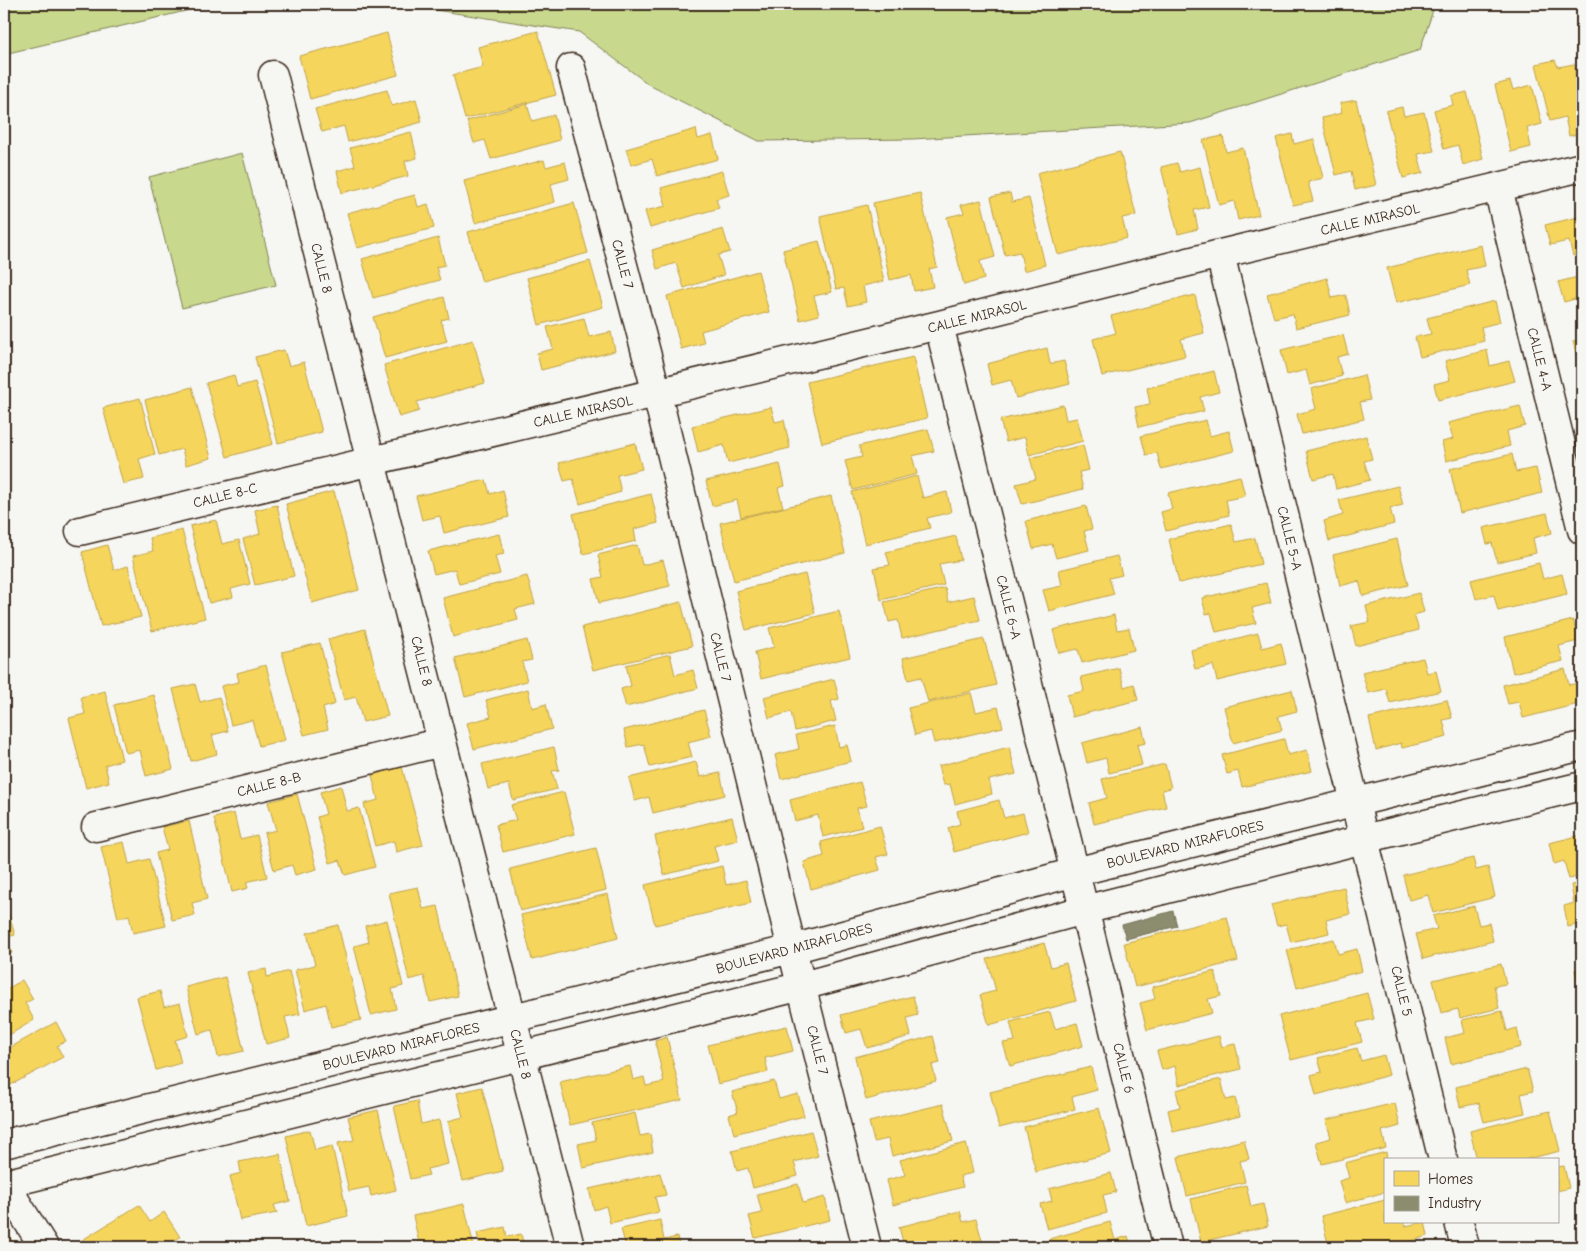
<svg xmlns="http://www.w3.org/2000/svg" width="1586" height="1251" font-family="'Comic Neue',sans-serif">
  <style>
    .green { fill: #c8d88d; stroke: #828156 }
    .homes { fill: #f6d55c; stroke: #bea249 }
    .industry { fill: #8c8c6e; stroke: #746f56 }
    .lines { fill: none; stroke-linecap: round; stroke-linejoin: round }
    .minor-casing { stroke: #3b2a1e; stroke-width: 31 }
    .minor { stroke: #f6f6f2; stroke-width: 28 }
    .labels { text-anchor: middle; stroke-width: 5; stroke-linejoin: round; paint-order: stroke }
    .street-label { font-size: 14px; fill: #3b2a1e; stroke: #f6f6f2 }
  </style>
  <rect width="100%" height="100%" fill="#f6f6f2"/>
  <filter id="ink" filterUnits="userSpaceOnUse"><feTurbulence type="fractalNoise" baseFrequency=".02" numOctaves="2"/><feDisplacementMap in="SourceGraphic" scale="10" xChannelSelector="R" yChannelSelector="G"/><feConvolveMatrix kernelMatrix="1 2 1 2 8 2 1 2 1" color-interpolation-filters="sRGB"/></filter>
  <g filter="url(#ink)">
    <path class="green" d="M4,4H215L4,54Z
      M396,4H1435L1420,50L1190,123L912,139L759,141L651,86L579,32Z
      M242,153L276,285L182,308L149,177Z"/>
    <path class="homes" d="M538,31L556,95L465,119L453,75L483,67L478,47Z
      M387,33L398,75L310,99L299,56Z
      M1555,60L1558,67L1574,64L1582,99V133L1569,136L1565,117L1550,121L1536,64Z
      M1510,81L1513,90L1532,85L1542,124L1527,128L1531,147L1511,152L1495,85Z
      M387,90L392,106L416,99L422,122L348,142L344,126L322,132L315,109Z
      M1467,92L1483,159L1463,165L1458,145L1444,149L1434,110L1453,105L1451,96Z
      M1356,100L1376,185L1355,190L1351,171L1336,175L1322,118L1342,113L1340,103Z
      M527,104L532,121L554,115L560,140L491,159L485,140L474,143L467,121Z
      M1402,107L1404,116L1424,112L1434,151L1418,154L1423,173L1403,178L1386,111Z
      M696,129L698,139L712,135L718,159L657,176L652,159L631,165L626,149Z
      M411,132L417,158L405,161L408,176L342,193L337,171L355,166L350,148Z
      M1292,134L1294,144L1314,139L1323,178L1308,182L1313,201L1293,205L1276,138Z
      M1223,136L1226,152L1243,148L1259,215L1238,220L1234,201L1219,205L1203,140Z
      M1120,152L1136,215L1122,218L1127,238L1058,255L1037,173Z
      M544,160L546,167L565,162L569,179L551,184L555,202L475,223L464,181Z
      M1177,163L1180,172L1200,167L1209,207L1194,210L1198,229L1178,234L1161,167Z
      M722,171L729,195L716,199L719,208L650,228L645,211L666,206L661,188Z
      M920,193L937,267L929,269L933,287L914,291L911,275L890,280L873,203Z
      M1010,193L1012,202L1029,198L1045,265L1024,271L1020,252L1005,255L991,197Z
      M415,195L418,207L428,204L434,228L357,248L347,213Z
      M981,200L995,257L980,261L984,279L964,285L947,217L964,213L961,205Z
      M574,203L588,253L482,282L468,232Z
      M867,205L884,281L863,286L866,302L848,306L844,288L836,289L820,216Z
      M1582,216V253L1573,256L1569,241L1550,245L1545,225Z
      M723,229L730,252L718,255L724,275L684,288L676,263L657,269L652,250Z
      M438,238L445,265L436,267L440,280L373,298L362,259Z
      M819,241L832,292L814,296L819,315L800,320L783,250Z
      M1481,245L1485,266L1466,270L1470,285L1396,303L1387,268Z
      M590,261L603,307L539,325L527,278Z
      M758,271L769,312L701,331L704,343L681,349L667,296Z
      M1582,276V297L1564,302L1558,282Z
      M1327,278L1332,298L1346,295L1350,315L1296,328L1293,314L1274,318L1267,294Z
      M1195,295L1204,333L1181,339L1185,356L1102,376L1093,339L1116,333L1111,316Z
      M444,297L449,318L441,320L447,341L385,358L373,317Z
      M1495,301L1500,322L1481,327L1484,341L1420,357L1415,337L1431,334L1427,318Z
      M584,318L589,337L611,332L615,351L541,370L537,353L553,349L547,327Z
      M1343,335L1348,354L1337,357L1342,376L1310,385L1306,370L1287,375L1281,350Z
      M1582,339V361L1578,362L1573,341Z
      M473,340L485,383L417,402L419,411L399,417L384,365Z
      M1047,348L1050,364L1064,361L1070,384L1016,398L1011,380L992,385L987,364Z
      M284,350L289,366L304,362L322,432L278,443L255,357Z
      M1487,350L1490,366L1509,361L1515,381L1438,400L1434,384L1450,380L1445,361Z
      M913,357L927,418L822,443L807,382Z
      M1214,371L1219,392L1200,397L1204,411L1139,427L1135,407L1150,404L1147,388Z
      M234,375L237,387L255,382L273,444L227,457L206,383Z
      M1364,375L1370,400L1360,402L1364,419L1302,434L1297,414L1316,409L1311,389Z
      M192,387L211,458L186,465L182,449L159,455L145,400Z
      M140,398L155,454L139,459L144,479L123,484L103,408Z
      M1063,405L1066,420L1077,418L1083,441L1029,455L1025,437L1006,442L1000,420Z
      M1520,406L1525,426L1507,431L1510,446L1446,461L1442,442L1453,439L1448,423Z
      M771,407L775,422L784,420L790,448L728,463L724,445L698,452L692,426Z
      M1206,420L1210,436L1229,431L1234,451L1161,469L1157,453L1146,455L1141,436Z
      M928,429L934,451L912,456L917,474L853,490L845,461L862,457L859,446Z
      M1366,436L1372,459L1364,461L1370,480L1336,489L1333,474L1313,479L1306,451Z
      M635,443L642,469L617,475L621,492L580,504L573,479L564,481L559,463Z
      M1083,445L1089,470L1079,472L1083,489L1022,504L1016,484L1036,479L1030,458Z
      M1512,454L1516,472L1536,468L1542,493L1460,513L1450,469Z
      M780,464L785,486L778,488L783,507L741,517L737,500L712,506L706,481Z
      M917,476L923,498L947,492L951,512L927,518L930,528L865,544L852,492Z
      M1240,476L1245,496L1226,500L1229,515L1166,531L1161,512L1172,509L1168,493Z
      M486,480L490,494L503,490L509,517L444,533L440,516L422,520L416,496Z
      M1398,486L1403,505L1390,508L1394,524L1329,541L1324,521L1343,515L1339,500Z
      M334,491L359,590L312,603L286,504Z
      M651,494L658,523L634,529L636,541L583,554L573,514Z
      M831,496L845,553L734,581L720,523Z
      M277,505L294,576L255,585L243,539L260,534L255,510Z
      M1086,506L1092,529L1084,531L1089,550L1056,558L1052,544L1033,549L1026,521Z
      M1547,513L1552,533L1533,538L1536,553L1497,562L1492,543L1487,544L1483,528Z
      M216,520L222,544L239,540L250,584L231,589L233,597L209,603L190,526Z
      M1231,524L1236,542L1255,538L1261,564L1179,583L1169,539Z
      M182,530L205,618L152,631L133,556L153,551L150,538Z
      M499,534L504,554L495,556L500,574L459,584L455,569L434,574L428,551Z
      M956,536L961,560L939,564L944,585L881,600L874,568L890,565L886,552Z
      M1397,539L1408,585L1363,596L1359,581L1340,586L1333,555Z
      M107,545L114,570L128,566L141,617L101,626L82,552Z
      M637,545L642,565L663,560L670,586L599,603L593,579L603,577L598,555Z
      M1117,556L1122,575L1109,578L1114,594L1049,611L1043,590L1062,586L1059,570Z
      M1539,563L1543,579L1562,574L1567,594L1498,611L1494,595L1476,599L1471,580Z
      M805,574L815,613L746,630L736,591Z
      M527,576L535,604L515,609L518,620L453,637L443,598Z
      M1266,583L1271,603L1252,608L1256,623L1216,632L1211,613L1206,614L1202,598Z
      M945,588L948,602L974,596L980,620L902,638L898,620L889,622L884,602Z
      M1419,593L1424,612L1414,615L1419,630L1356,646L1351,626L1370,622L1366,606Z
      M681,602L692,646L593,670L582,627Z
      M839,611L850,657L761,679L755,652L774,647L769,628Z
      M1114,615L1117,630L1129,628L1134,650L1082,663L1078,649L1059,653L1053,630Z
      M1573,620L1578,641L1559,646L1563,661L1513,673L1505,637Z
      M365,629L388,716L363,722L356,697L344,700L328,639Z
      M1258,633L1262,648L1281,643L1286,664L1217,681L1213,665L1195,669L1191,650Z
      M984,639L996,685L928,702L921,677L908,680L903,658Z
      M527,640L532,660L522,662L527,681L465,697L455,658Z
      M320,643L335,704L323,708L328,729L304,735L282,652Z
      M670,654L675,675L693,670L698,688L626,707L621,689L631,686L626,665Z
      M1423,658L1427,673L1436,671L1441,691L1390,703L1386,689L1368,693L1362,672Z
      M266,665L285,740L259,746L252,720L231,725L221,686L239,682L237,673Z
      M1119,668L1124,687L1134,684L1138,700L1072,717L1067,695L1084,691L1081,677Z
      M1565,669L1569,685L1582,682V703L1523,718L1519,702L1508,704L1503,685Z
      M834,679L839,699L831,701L836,721L795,731L791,712L769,718L764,697Z
      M195,684L200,702L219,697L228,731L212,735L217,754L191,761L173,689Z
      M528,689L532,708L546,704L552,729L474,749L467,723L491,717L486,700Z
      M1292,690L1297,711L1278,716L1282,730L1233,743L1224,707Z
      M105,691L122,760L105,765L109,782L86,788L69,718L85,714L81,697Z
      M971,693L976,712L998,707L1003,727L934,743L931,731L915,735L908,708Z
      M154,695L173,769L146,776L140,750L126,753L114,705Z
      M1447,700L1452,718L1443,720L1447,737L1402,748L1401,743L1376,750L1369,718Z
      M704,710L711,736L688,742L692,757L650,767L644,744L628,747L624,730Z
      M835,726L839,747L847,745L851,761L781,779L775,755L799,749L796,735Z
      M1142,727L1146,743L1137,745L1142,765L1109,773L1106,758L1087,763L1082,743Z
      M1284,739L1288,755L1307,750L1312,771L1242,787L1238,771L1227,774L1222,755Z
      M554,747L559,770L552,771L557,789L513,800L509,784L488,789L482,764Z
      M1009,747L1016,774L989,780L992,794L955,804L950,784L943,785L938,766Z
      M696,762L700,777L720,773L725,795L653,813L649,797L635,801L629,778Z
      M1165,764L1171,788L1162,790L1166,807L1094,824L1089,803L1107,798L1102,779Z
      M402,767L423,845L396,852L394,841L375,846L364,804L378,800L372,775Z
      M860,782L867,806L857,808L862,827L823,837L818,815L795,821L790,800Z
      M341,786L347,811L359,808L375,867L345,875L340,860L330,863L317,817L326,814L320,792Z
      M564,792L575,834L503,852L496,825L516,820L511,805Z
      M297,794L317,869L295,875L292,865L274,870L264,833L276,830L268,802Z
      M999,800L1004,818L1023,813L1028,832L954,852L948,828L960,824L957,811Z
      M234,813L240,839L257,835L267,877L246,882L248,888L232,892L214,818Z
      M732,817L738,840L714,846L718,861L664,875L655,836Z
      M189,821L207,899L192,903L195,915L172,920L156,853L168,850L162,827Z
      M880,826L888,854L876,857L880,870L811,889L804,862L824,856L821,842Z
      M1582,835V876L1569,879L1564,861L1554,864L1549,843Z
      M124,842L129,864L149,859L166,926L133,933L129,915L118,918L101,847Z
      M596,848L606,890L520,911L510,869Z
      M1473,858L1476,870L1488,867L1495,897L1433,913L1428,895L1409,900L1403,875Z
      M722,866L726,885L746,880L751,903L655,925L645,885Z
      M1582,883V923L1568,927L1564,906L1574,903L1571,885Z
      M418,887L423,909L438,906L458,996L430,1002L424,976L409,980L389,893Z
      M1344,887L1350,914L1326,920L1329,933L1291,942L1286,924L1277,926L1271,905Z
      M608,894L618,938L532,960L521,915Z
      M1474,906L1479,925L1489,923L1493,941L1423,959L1416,934L1437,929L1433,916Z
      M8,912L15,935L7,937L12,953L4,955V914Z
      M1227,917L1238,961L1135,987L1124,943Z
      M387,920L403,986L392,989L396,1009L371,1015L354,946L369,942L365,926Z
      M338,925L361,1020L331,1027L326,1004L305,1010L295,970L315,965L307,933Z
      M1334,939L1338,954L1357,949L1362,971L1297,988L1287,950Z
      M1044,943L1051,967L1066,963L1076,1001L989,1025L980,995L996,991L987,959Z
      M1501,964L1506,984L1494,986L1499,1008L1460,1018L1458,1009L1441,1013L1433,980Z
      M1582,968V987L1579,988L1575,970Z
      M266,969L267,977L289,971L300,1014L285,1017L290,1038L266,1044L248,973Z
      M1215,971L1221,996L1208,999L1212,1013L1147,1030L1140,1003L1155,999L1152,987Z
      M225,977L244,1051L218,1057L212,1030L198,1034L186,987Z
      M22,980L33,999L25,1003L34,1020L4,1038V991Z
      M160,991L164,1007L180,1003L188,1036L175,1040L181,1063L156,1070L137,997Z
      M1367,993L1374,1019L1357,1023L1362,1042L1291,1060L1279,1016Z
      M913,996L918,1015L907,1018L911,1036L867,1048L861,1029L846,1033L841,1015Z
      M1502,1011L1507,1031L1517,1028L1521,1047L1451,1064L1445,1038L1465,1033L1462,1020Z
      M1050,1012L1055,1029L1077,1023L1083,1046L1010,1066L1003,1043L1015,1041L1010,1022Z
      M56,1022L66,1041L57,1046L63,1057L7,1087L4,1081V1062L8,1060L4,1051Z
      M787,1026L793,1051L765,1058L768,1072L718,1084L708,1045Z
      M933,1036L940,1063L932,1065L936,1081L866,1100L855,1057Z
      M1219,1036L1222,1047L1235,1044L1241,1069L1179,1085L1175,1066L1162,1070L1157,1051Z
      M667,1037L682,1100L570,1125L560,1082L630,1066L633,1080L644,1077L646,1086L664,1082L655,1041Z
      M1357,1048L1361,1061L1384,1055L1389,1075L1316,1095L1311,1075L1322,1072L1318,1058Z
      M1091,1067L1097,1090L1072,1097L1075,1109L999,1128L990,1092Z
      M1527,1069L1533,1091L1521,1094L1525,1113L1484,1122L1479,1103L1460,1107L1456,1087Z
      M1221,1079L1226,1100L1235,1098L1240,1116L1173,1132L1168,1110L1180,1107L1176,1090Z
      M774,1081L779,1099L798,1094L804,1116L734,1134L729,1115L738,1112L732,1092Z
      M482,1087L503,1171L463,1181L448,1121L463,1117L457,1093Z
      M417,1101L421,1124L439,1120L448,1164L427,1169L429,1175L410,1179L394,1106Z
      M1395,1103L1400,1126L1382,1131L1386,1148L1322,1164L1316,1142L1331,1138L1326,1120Z
      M943,1104L953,1141L892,1156L888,1139L874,1142L869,1122Z
      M1099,1108L1111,1153L1036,1172L1024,1127Z
      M378,1110L396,1190L371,1196L369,1187L349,1191L338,1143L354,1140L348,1117Z
      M1550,1111L1560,1151L1523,1160H1477L1470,1131Z
      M635,1113L640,1136L650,1134L653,1152L583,1168L578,1144L596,1140L592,1123Z
      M310,1130L315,1150L332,1146L348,1216L306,1226L286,1136Z
      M811,1131L818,1156L794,1162L798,1176L753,1188L748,1168L737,1171L732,1151Z
      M1244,1140L1249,1159L1240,1161L1245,1182L1187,1196L1178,1157Z
      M966,1143L973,1173L960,1176L963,1187L893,1205L887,1180L905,1175L900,1160Z
      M1386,1152L1387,1160H1385V1192L1345,1203L1339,1181L1349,1178L1345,1163Z
      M280,1154L290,1201L274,1205L277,1213L240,1220L230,1176L241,1173L239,1162Z
      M1564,1166L1569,1188L1557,1191V1167Z
      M660,1173L666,1195L655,1197L659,1212L610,1223L606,1206L594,1210L589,1189Z
      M1111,1173L1116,1192L1103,1195L1107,1213L1047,1229L1040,1204L1052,1201L1049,1189Z
      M798,1184L803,1203L825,1197L830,1220L755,1238L749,1216L762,1213L757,1194Z
      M1246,1185L1251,1207L1263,1204L1268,1226L1201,1242L1191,1199Z
      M1385,1200V1222H1404L1405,1226L1425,1222L1428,1236L1408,1242L1409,1247H1329L1321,1216Z
      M464,1204L474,1247H420L413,1216Z
      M139,1205L150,1222L164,1212L180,1237L164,1247H82L79,1242Z
      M960,1211L963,1222L976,1219L983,1244L972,1247H918L917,1242L904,1246L899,1227Z
      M660,1220L664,1240L677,1237L680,1247H626L621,1229Z
      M1110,1222L1115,1240L1128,1236L1131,1247H1051L1049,1239Z
      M505,1227L507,1237L521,1234L524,1247H480L477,1233Z
      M4,1229L12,1241L4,1246Z"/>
    <path class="industry" d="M1173,911L1177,926L1126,939L1122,925Z"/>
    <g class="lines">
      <defs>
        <path id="minor" d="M571,68L657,394L792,949L867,1247
          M273,75L570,1247
          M1498,188L1582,530
          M1220,254L1443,1160
          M939,325L1168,1247
          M80,531L939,325L1220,254L1582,167
          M96,827L442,742
          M4,1144L792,949L1075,872L1582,746
          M4,1183L44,1247
          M4,1184L802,986L1084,910L1364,839L1582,786
          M1459,1222L1464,1243"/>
      </defs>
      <use href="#minor" class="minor-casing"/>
      <use href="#minor" class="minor"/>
    </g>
  </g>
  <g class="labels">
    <g class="street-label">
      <text transform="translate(1370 219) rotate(-13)" y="5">CALLE MIRASOL</text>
      <text transform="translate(623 264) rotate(75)" y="5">CALLE 7</text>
      <text transform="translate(322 268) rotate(76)" y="5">CALLE 8</text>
      <text transform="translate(977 316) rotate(-14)" y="5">CALLE MIRASOL</text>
      <text transform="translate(1540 359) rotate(76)" y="5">CALLE 4-A</text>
      <text transform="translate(583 411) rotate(-13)" y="5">CALLE MIRASOL</text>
      <text transform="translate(225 495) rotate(-14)" y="5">CALLE 8-C</text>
      <text transform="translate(1290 538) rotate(76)" y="5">CALLE 5-A</text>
      <text transform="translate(1009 607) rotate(76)" y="5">CALLE 6-A</text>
      <text transform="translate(721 657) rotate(76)" y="5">CALLE 7</text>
      <text transform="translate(422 661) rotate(76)" y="5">CALLE 8</text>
      <text transform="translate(269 784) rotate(-14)" y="5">CALLE 8-B</text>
      <text transform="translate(1185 844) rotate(-14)" y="5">BOULEVARD MIRAFLORES</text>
      <text transform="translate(794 948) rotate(-15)" y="5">BOULEVARD MIRAFLORES</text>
      <text transform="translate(1402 991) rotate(76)" y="5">CALLE 5</text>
      <text transform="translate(401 1046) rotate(-14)" y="5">BOULEVARD MIRAFLORES</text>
      <text transform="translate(818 1050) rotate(76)" y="5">CALLE 7</text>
      <text transform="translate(521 1054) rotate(76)" y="5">CALLE 8</text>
      <text transform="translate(1124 1068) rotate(76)" y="5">CALLE 6</text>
    </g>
  </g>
  <rect width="1586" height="1251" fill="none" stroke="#f6f6f2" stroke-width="20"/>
  <rect x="10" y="10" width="1566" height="1231" fill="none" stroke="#3b2a1e" stroke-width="2" filter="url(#ink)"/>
  <rect x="1384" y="1158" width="175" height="65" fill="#f6f6f2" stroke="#aba49d"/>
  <rect x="1394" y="1171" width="25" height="15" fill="#f6d55c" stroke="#aba49d"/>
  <text x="1428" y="1184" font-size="15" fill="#3b2a1e">Homes</text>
  <rect x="1394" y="1196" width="25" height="15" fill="#8c8c6e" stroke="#aba49d"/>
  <text x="1428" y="1208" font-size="15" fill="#3b2a1e">Industry</text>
</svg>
